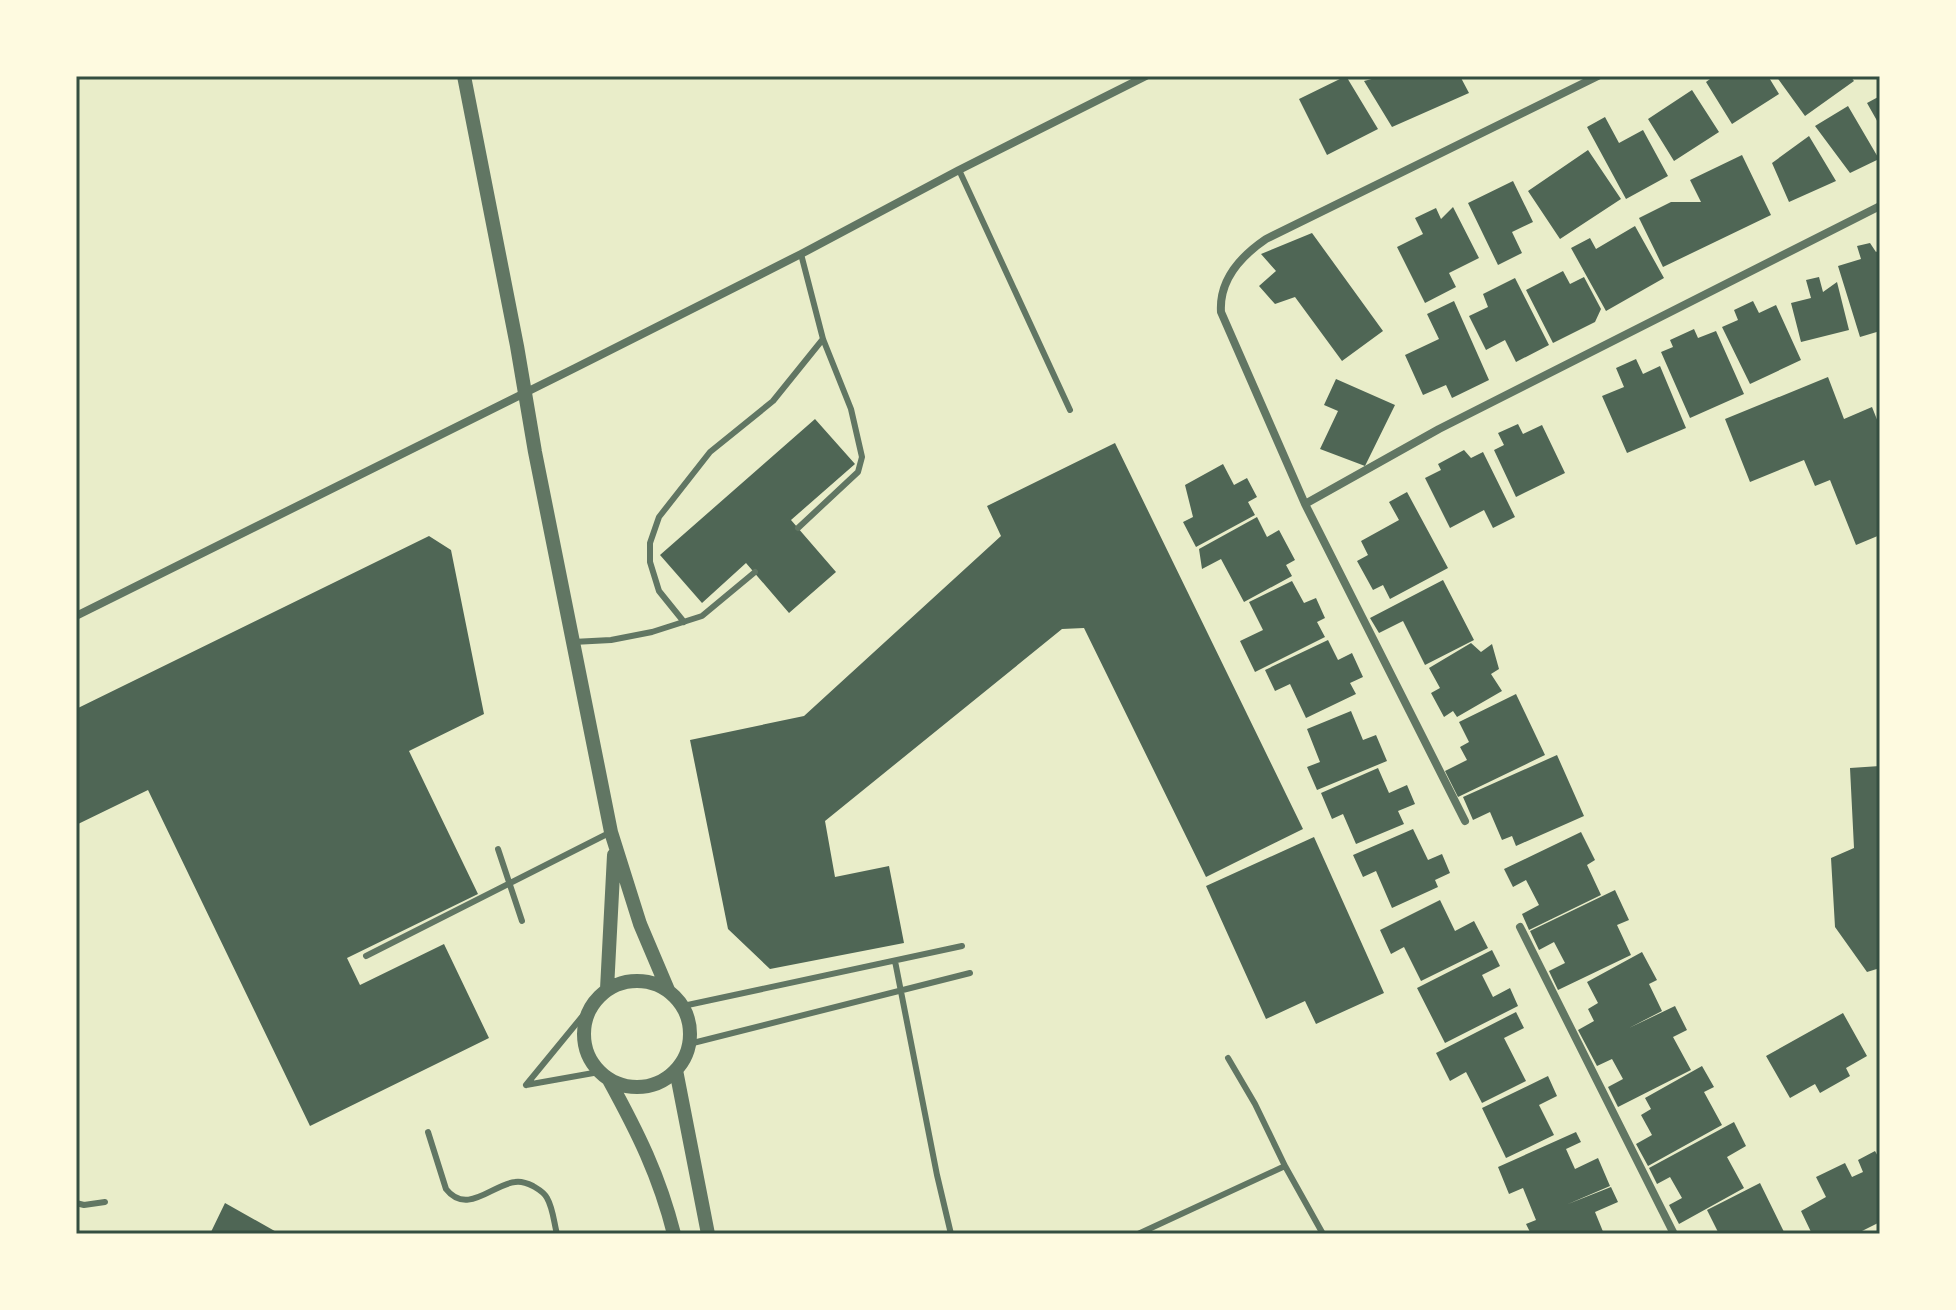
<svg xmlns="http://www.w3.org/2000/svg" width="1956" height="1310" font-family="'Fira Sans',sans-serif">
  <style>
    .building { fill: #4f6655 }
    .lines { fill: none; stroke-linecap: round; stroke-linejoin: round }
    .service { stroke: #617663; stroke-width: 6 }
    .minor { stroke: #617663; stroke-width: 8 }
    .tertiary { stroke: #617663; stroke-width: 14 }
    .neatline { fill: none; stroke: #344e41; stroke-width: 3 }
  </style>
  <rect width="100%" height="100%" fill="#e9edc9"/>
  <path class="building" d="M1346,76L1378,129L1327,155L1299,99Z
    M1383,76H1460L1469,93L1392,127L1364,81Z
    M1714,76H1768L1779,94L1732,124L1706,82Z
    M1776,76H1850L1854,81L1805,116Z
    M1692,90L1719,132L1674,161L1648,119Z
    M1880,96V126L1867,103Z
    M1848,106L1879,159L1850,173L1815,126Z
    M1605,117L1619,143L1643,130L1668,176L1626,199L1587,127Z
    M1809,136L1836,181L1789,202L1772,163Z
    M1588,150L1621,199L1560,239L1528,191Z
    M1742,155L1771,215L1663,267L1639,218L1671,202H1701L1690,180Z
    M1513,181L1533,222L1512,232L1522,253L1498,265L1468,203Z
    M1453,207L1479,258L1449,273L1456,287L1425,303L1397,247L1423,234L1415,218L1436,208L1441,219Z
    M1635,226L1664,278L1606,311L1571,248L1590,238L1596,249Z
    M1312,233L1383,331L1342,361L1295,297L1275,304L1259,286L1276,271L1261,254Z
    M1870,243L1876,252L1880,250V331L1860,337L1838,266L1861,259L1857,246Z
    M1563,271L1570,284L1584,277L1601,309L1595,322L1553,343L1526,290Z
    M1819,277L1823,292L1837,282L1849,330L1801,342L1791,303L1811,298L1806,280Z
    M1515,278L1549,345L1516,362L1505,340L1486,350L1469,316L1488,307L1483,294Z
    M1454,301L1489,380L1452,398L1446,385L1423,395L1405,355L1439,339L1427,314Z
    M1753,301L1759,313L1776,305L1801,360L1750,384L1722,327L1738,320L1734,310Z
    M1694,329L1698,338L1716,331L1744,394L1690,418L1661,352L1673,347L1670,340Z
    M1636,359L1643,374L1660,366L1686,428L1627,453L1602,396L1624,387L1616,368Z
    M1828,377L1844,419L1872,407L1880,427V535L1856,545L1830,480L1815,486L1804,460L1750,482L1725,419Z
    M1336,379L1395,405L1365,466L1320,449L1338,411L1324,405Z
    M815,419L855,464L791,520L836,572L789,613L746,563L702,603L660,555Z
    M1518,424L1523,434L1542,425L1565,473L1516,497L1494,450L1504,445L1498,433Z
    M1115,443L1303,829L1206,877L1084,628L1062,629L825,821L835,877L889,866L904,943L770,969L728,929L690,740L804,716L1001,536L987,506Z
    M1464,450L1471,458L1483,452L1515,517L1493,528L1484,510L1450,528L1425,478L1441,470L1438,464Z
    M1223,464L1234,485L1247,478L1257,497L1248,502L1255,515L1196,547L1183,522L1193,517L1185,485Z
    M1407,492L1448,568L1390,599L1383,585L1373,590L1357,561L1368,555L1361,541L1399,520L1389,502Z
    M1257,517L1267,537L1279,530L1295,560L1286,565L1292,576L1244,602L1221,559L1202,569L1199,549Z
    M429,536L451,550L484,714L409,751L478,894L347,958L360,985L444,944L489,1038L310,1126L148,790L76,825V709Z
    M1443,580L1474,640L1425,665L1403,621L1379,633L1370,618Z
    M1292,581L1304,603L1316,598L1325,618L1317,622L1325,637L1255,672L1240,641L1263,630L1249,602Z
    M1328,640L1338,660L1352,653L1363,677L1350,683L1356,694L1306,718L1290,684L1275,691L1265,670Z
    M1471,643L1481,652L1492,644L1499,669L1491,674L1502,691L1457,717L1453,711L1444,717L1431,693L1440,688L1429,668Z
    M1516,694L1545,755L1458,797L1445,771L1467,760L1460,747L1469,742L1459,722Z
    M1351,711L1363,740L1376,735L1387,761L1317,790L1307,767L1320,762L1307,729Z
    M1557,755L1584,816L1516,846L1512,836L1502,840L1490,812L1473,820L1463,797Z
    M1880,766V968L1867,972L1835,927L1831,858L1854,848L1850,768Z
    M1378,768L1389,793L1407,785L1415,804L1398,811L1404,824L1356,844L1343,814L1332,819L1321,793Z
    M1413,829L1428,860L1442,854L1450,873L1435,880L1438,887L1392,908L1376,871L1363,877L1353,855Z
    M1581,832L1595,860L1587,865L1601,895L1529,930L1522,914L1539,905L1526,880L1513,887L1504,869Z
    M1314,837L1384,993L1316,1024L1305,1001L1266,1019L1206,886Z
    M1615,890L1629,920L1617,925L1631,955L1558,990L1549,971L1565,963L1554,942L1539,950L1530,931Z
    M1440,900L1455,931L1474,921L1488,948L1421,981L1404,947L1391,954L1380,930Z
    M1492,950L1500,966L1482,975L1493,997L1510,988L1518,1006L1445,1043L1417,988Z
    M1642,952L1657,980L1649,984L1662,1011L1629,1028L1675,1006L1687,1030L1673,1037L1691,1070L1618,1107L1608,1087L1623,1079L1612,1059L1597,1066L1578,1030L1594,1021L1588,1009L1598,1003L1587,982Z
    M1516,1012L1524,1028L1504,1038L1526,1081L1482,1103L1466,1072L1450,1081L1436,1053Z
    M1843,1013L1867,1056L1846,1068L1850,1076L1820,1093L1815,1084L1790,1098L1766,1056Z
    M1702,1066L1714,1087L1704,1092L1722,1125L1648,1166L1636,1144L1652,1135L1641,1115L1651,1109L1645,1098Z
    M1548,1076L1557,1096L1539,1105L1554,1135L1506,1158L1482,1108Z
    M1734,1122L1746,1146L1727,1157L1744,1188L1679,1224L1669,1205L1682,1198L1670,1177L1657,1184L1649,1168Z
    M1576,1132L1581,1142L1566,1149L1575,1169L1598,1158L1610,1186L1568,1204L1611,1187L1618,1202L1595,1212L1604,1234H1531L1526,1224L1536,1220L1523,1188L1509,1194L1498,1167Z
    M1875,1151L1880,1160V1222L1856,1234H1812L1801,1211L1826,1197L1816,1177L1845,1163L1852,1177L1863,1172L1858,1160Z
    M1760,1183L1785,1234H1719L1707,1210Z
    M225,1203L280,1234H210Z"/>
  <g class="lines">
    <path class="service" d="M959,170L1070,410
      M798,528L858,472L862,457L851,409L823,339L801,254
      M684,622L659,591L650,562V543L659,517L710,452L773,401L823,339
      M573,642L611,640L652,632L702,616L755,572
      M498,849L522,921
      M366,956L611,832
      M895,961L937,1175L951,1234
      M683,1006L962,946
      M689,1044L970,973
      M1228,1058L1255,1104L1285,1166
      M526,1085L590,1007
      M526,1085L599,1072
      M428,1132L446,1189C467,1216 493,1184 515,1182C521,1181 527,1183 533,1186C538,1189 544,1192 547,1198C553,1208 554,1223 557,1234
      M76,1203L84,1205L105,1202
      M1138,1234L1285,1166L1323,1234"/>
    <path class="minor" d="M1305,504L1439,429L1880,206
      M76,616L575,368L801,254L959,170L1146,76
      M1465,821L1305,504L1221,312C1219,280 1241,256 1266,239L1598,76
      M1520,927L1674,1234"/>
    <path class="tertiary" d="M464,76L517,346L535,452L611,832L640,924L668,990
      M584 1034a53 53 0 1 1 106 0a53 53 0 1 1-106 0Z
      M607,989L614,855
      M676,1070L708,1234
      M609,1080C638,1133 659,1175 674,1234"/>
  </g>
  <rect width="1956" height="1310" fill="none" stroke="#fefae0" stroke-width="156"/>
  <rect x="78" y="78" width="1800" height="1154" class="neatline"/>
</svg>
